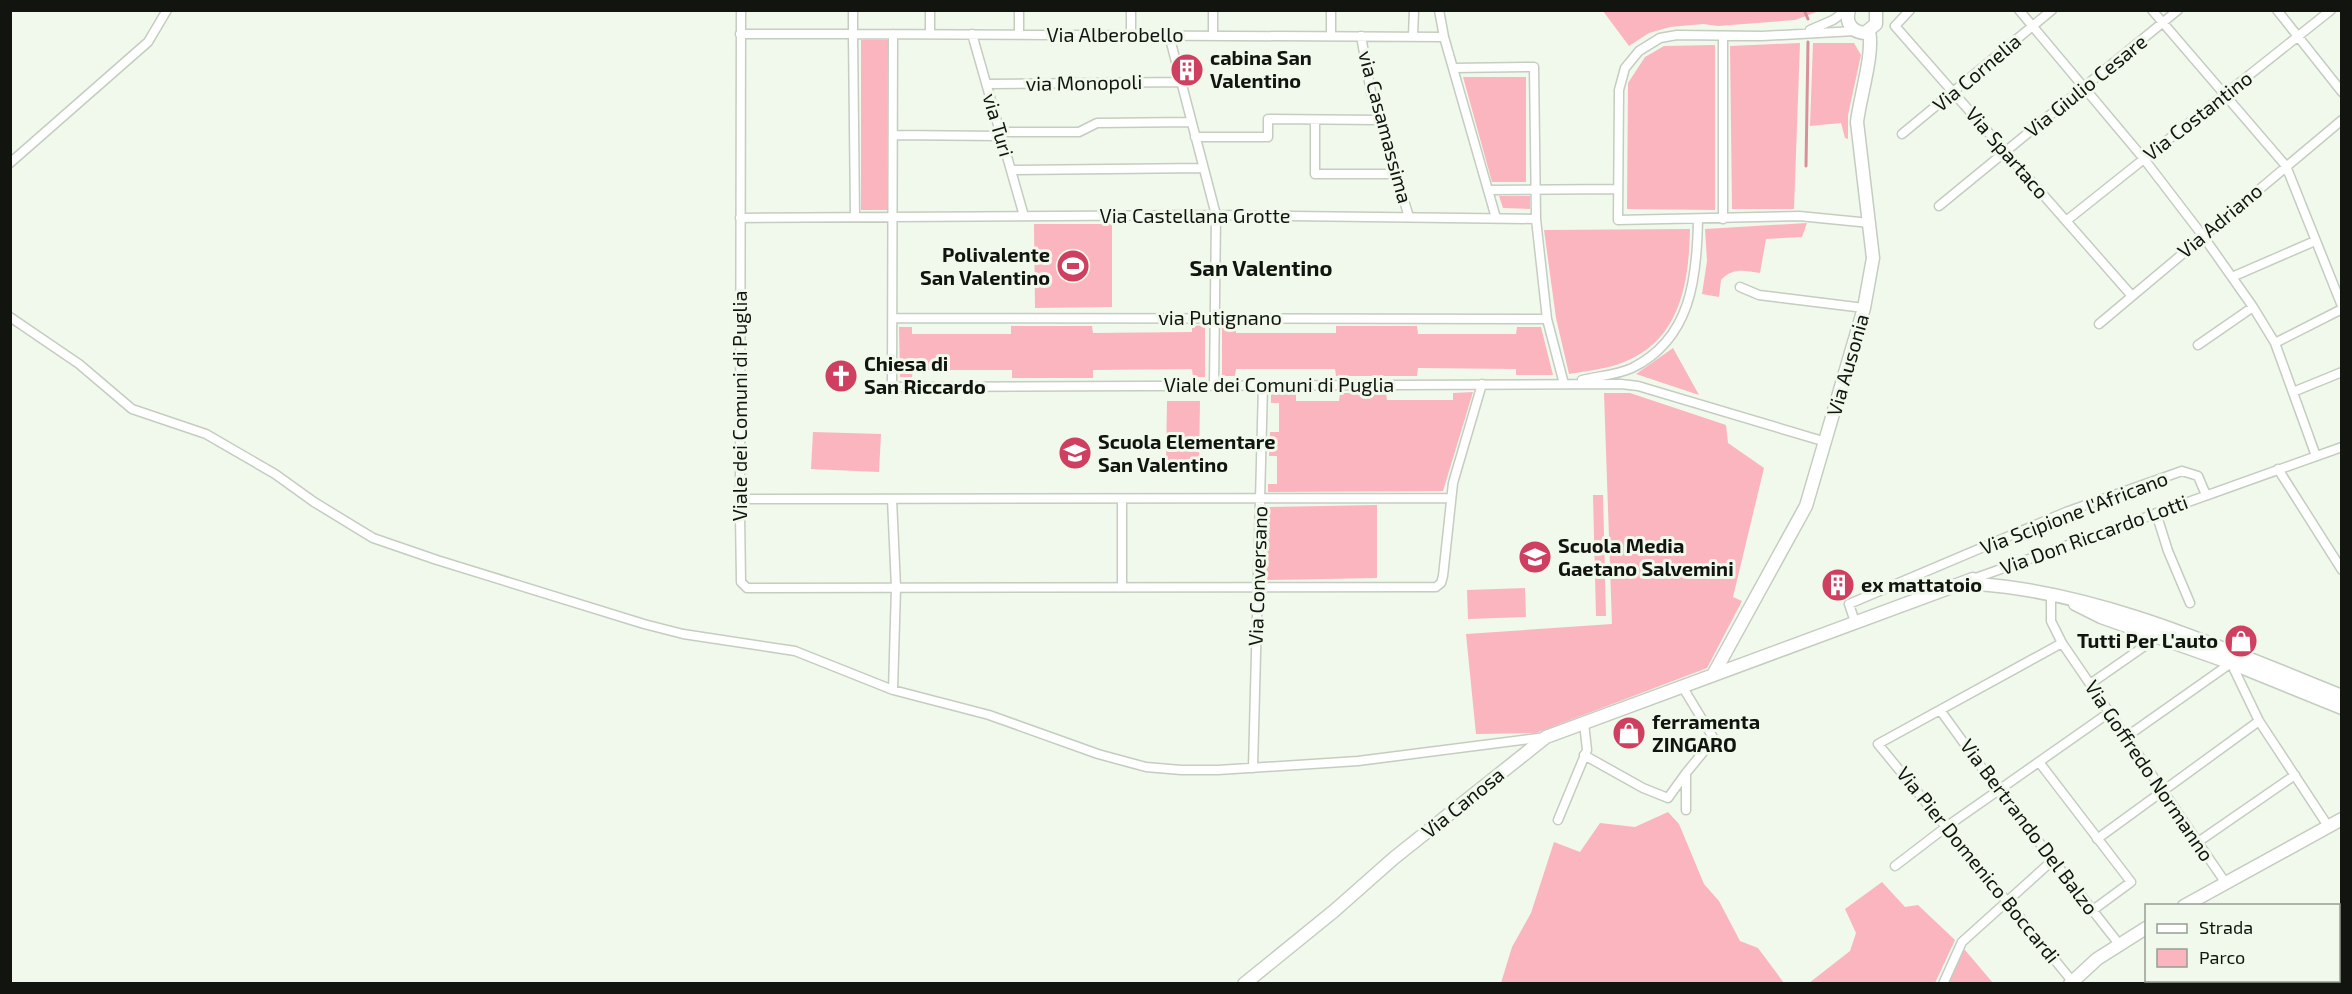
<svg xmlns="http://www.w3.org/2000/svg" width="2352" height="994" font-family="'Exo 2',sans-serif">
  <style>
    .green { fill: #fbb5be }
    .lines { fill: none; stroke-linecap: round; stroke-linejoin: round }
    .stream { stroke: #d99099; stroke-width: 3 }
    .street-casing { stroke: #c5ccc0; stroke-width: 11 }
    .secondary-casing { stroke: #c5ccc0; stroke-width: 15 }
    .street { stroke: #fff; stroke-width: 8 }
    .secondary { stroke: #fff; stroke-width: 12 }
    .labels { text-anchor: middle; stroke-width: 6; stroke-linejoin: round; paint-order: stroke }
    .street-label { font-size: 20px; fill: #11140f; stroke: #f1f9ec }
    .poi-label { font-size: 20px; font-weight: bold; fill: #11140f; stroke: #f1f9ec; text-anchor: start }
    .quarter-label { font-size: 22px; font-weight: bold; fill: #11140f; stroke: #f1f9ec }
  </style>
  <rect width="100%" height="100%" fill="#f1f9ec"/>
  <path class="green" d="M1603,11H1819L1795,20L1718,26L1703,24L1670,27L1649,33L1629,46Z
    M861,40H888L887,210H861Z
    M1800,43L1794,209H1732L1730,46Z
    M1813,43H1854L1861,55L1848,115V139L1845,138L1841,123L1810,126Z
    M1715,45V210L1627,209L1628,83L1645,57L1664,46Z
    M1463,77H1526V182H1492Z
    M1499,196H1530V209L1503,208Z
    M1807,223L1802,237L1766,239L1760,273C1745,271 1733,267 1721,280L1719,297L1702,294L1707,261L1705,229Z
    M1034,224H1112V307L1035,308Z
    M1690,229C1689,281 1681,340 1624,362C1607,369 1587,371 1569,374L1556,318L1544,230Z
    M1205,325V377H1193L1192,369L1093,370V378H1012V370H913L912,377H900L899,327H912V334H1011V326H1092L1093,333L1192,332V326Z
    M1222,326H1236V333H1336V326H1417L1418,334H1516L1517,327H1541L1553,375H1516V369L1418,368L1417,376H1336L1335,369H1236L1235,376H1222Z
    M1673,348L1699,395L1636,374Z
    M1473,392L1443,491L1268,492V484H1277V456H1269L1270,432H1279V403H1271V394L1296,393V401H1339L1340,393H1386L1387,400H1453V393Z
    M1604,393H1630L1726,425L1728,443L1764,468L1733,597L1742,601L1707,668L1536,733L1476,734L1466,634L1612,624Z
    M1167,401H1200L1199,463L1166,462Z
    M813,432L881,434L879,472L811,469Z
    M1593,495H1603L1606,616H1596Z
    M1377,505V578L1266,580L1268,507Z
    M1525,588L1526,617L1468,619L1467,590Z
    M1668,812L1679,824L1704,884L1719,901L1740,941L1758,948L1784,983H1501L1512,947L1531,913L1554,842L1580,852L1600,823L1635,827Z
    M1882,882L1905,907L1918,905L1955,940L1935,983H1809L1850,951L1856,933L1845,909Z
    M1963,950H1965L1993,983L1948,984Z"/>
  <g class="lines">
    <path class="stream" d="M1804,10L1808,19
      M1806,166L1808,42"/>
    <defs>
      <path id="street" d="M741,10L740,514L741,582L747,588L1436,587L1441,583L1443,576L1453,483L1482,384
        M853,10V34L1444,37
        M930,10V34
        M1213,10V35
        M1331,10V36
        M1439,10L1444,37L1496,218
        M1910,10L1895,26L2132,296
        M2019,10L2144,159L2203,236L2253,307L2275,343L2316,456
        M2152,10L2286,166L2342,306
        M2277,10L2342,92
        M1810,30L1833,20L1847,10
        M1855,31L1762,36L1677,35L1660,38L1639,51L1625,68L1619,90L1618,220L1799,216L1870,223
        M740,34H853L855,217
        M893,34L892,387L1621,384L1638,386L1826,442
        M972,34L1024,216
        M1019,34V10
        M1131,35V10
        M1169,35L1216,215L1214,385
        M1361,36L1371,92L1409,217
        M1413,36L1414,10
        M1723,36V219
        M1453,68L1534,67L1536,219L1547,319L1564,384
        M987,84L1181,82
        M1315,120V174H1395
        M1000,132H1079L1097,123L1191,122
        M1902,134L2052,10
        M893,135L1001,136
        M1195,137H1268V119L1379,120
        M10,163L148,42L167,10
        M1011,170L1203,168
        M1488,190L1618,189
        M1939,206L2178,10
        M740,218L1216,215L1536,219
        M2066,221L2331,10
        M2232,277L2315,241
        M1740,287L1759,295L1864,308
        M10,317L79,364L132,409L206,434L275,474L314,502L373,538L437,560L644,624L683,634L795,651L893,690L989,715L1098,754L1146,767L1181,770H1218L1358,761L1546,737
        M893,318L1547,319
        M2099,324L2342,120
        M2275,343L2342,309
        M2198,345L2253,307
        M1582,380C1598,376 1617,375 1632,368C1691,339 1697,278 1698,220
        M2293,392L2342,372
        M2278,469L2342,570
        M740,499L1450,498
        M892,499L896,587L893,690
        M2156,513L2168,551L2190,603
        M1973,579L2342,447
        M1122,587V499
        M2051,594V621L2062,643L2225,882
        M1855,622L1849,604L2066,512L2182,471L2198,476L2206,495
        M2062,643L1878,744L2072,981
        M2090,684L2159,636
        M1682,686L1714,739L1686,773V810
        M1940,710L1998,790L2119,944
        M2126,737L2231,663L2259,721L2328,826
        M1584,755L1643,788L1668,798L1686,773
        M2039,762L2131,882L2093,910
        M1253,768L1263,385
        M1558,820L1587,750L1584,723
        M2097,839L2259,721
        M2198,842L2295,775
        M1895,866L1946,827L2110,712
        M1943,984L1962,942L2053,860"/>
      <path id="secondary" d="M1849,10C1845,23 1852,32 1865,33L1876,24V10
        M2075,604L2101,617L2231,663L2342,708
        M1713,675L1806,506L1864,308L1873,258L1857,122C1860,96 1874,54 1869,31
        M2184,906L2342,819
        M1244,984L1334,911L1394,858L1546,737L1973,579L1978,584C2103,593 2226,650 2342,696
        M2070,984L2097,959L2146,928"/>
    </defs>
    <use href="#street" class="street-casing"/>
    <use href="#secondary" class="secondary-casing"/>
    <use href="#street" class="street"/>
    <use href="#secondary" class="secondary"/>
  </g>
  <defs>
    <symbol id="building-disc" viewBox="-11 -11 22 22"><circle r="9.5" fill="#ce3f60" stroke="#f1f9ec"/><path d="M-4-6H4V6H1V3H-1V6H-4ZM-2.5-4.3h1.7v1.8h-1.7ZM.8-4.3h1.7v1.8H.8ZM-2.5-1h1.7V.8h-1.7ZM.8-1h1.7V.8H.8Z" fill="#fff"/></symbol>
    <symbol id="stadium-disc" viewBox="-11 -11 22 22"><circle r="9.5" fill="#ce3f60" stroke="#f1f9ec"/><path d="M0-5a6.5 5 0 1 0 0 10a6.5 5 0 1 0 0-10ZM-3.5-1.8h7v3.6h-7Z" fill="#fff"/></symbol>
    <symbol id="church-disc" viewBox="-11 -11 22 22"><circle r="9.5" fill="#ce3f60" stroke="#f1f9ec"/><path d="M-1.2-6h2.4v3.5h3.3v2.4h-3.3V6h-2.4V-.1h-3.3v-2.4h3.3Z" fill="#fff"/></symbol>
    <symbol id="school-disc" viewBox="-11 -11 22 22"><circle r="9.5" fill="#ce3f60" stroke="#f1f9ec"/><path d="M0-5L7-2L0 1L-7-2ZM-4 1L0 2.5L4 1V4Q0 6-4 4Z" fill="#fff"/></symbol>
    <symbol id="shop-disc" viewBox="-11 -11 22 22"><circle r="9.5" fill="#ce3f60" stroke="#f1f9ec"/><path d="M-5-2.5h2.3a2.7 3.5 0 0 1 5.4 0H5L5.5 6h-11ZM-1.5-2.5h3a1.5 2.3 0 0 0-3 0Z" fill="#fff"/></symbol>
  </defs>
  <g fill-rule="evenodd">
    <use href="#building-disc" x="1168" y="51" width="38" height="38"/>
    <use href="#stadium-disc" x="1054" y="247" width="38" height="38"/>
    <use href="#church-disc" x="822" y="357" width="38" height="38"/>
    <use href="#school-disc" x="1056" y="434" width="38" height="38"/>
    <use href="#school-disc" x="1516" y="538" width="38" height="38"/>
    <use href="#building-disc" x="1819" y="566" width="38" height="38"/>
    <use href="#shop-disc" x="2222" y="622" width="38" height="38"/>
    <use href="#shop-disc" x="1610" y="714" width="38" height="38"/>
  </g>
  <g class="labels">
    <g class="street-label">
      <text x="1115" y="42">Via Alberobello</text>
      <text transform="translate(1977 73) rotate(-40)" y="7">Via Cornelia</text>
      <text transform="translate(1084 83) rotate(-1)" y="7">via Monopoli</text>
      <text transform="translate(2086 86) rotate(-39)" y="7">Via Giulio Cesare</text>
      <text transform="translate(2198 116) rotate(-38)" y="7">Via Costantino</text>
      <text transform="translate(998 125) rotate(74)" y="7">via Turi</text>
      <text transform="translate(1385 127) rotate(75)" y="7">via Casamassima</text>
      <text transform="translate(2007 153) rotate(49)" y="7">Via Spartaco</text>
      <text x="1195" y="223">Via Castellana Grotte</text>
      <text transform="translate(2220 221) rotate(-40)" y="7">Via Adriano</text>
      <text x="1220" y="325">via Putignano</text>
      <text transform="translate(1848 365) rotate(-74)" y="7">Via Ausonia</text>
      <text x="1279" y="392">Viale dei Comuni di Puglia</text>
      <text transform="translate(740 406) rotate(-90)" y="7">Viale dei Comuni di Puglia</text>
      <text transform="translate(2074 513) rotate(-21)" y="7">Via Scipione l'Africano</text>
      <text transform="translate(2094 535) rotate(-20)" y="7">Via Don Riccardo Lotti</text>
      <text transform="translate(1258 576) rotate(-88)" y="7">Via Conversano</text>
      <text transform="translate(2149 771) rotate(56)" y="7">Via Goffredo Normanno</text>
      <text transform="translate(1463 803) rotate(-39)" y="7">Via Canosa</text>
      <text transform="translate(2029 827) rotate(53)" y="7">Via Bertrando Del Balzo</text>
      <text transform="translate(1978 865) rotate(51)" y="7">Via Pier Domenico Boccardi</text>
    </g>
    <g class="poi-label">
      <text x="1210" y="65">cabina San<tspan x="1210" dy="23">Valentino</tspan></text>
      <text x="1050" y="262" text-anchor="end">Polivalente<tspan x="1050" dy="23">San Valentino</tspan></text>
      <text x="864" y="371">Chiesa di<tspan x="864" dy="23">San Riccardo</tspan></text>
      <text x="1098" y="449">Scuola Elementare<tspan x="1098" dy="23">San Valentino</tspan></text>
      <text x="1558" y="553">Scuola Media<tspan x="1558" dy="23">Gaetano Salvemini</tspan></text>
      <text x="1861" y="592">ex mattatoio</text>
      <text x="2218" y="648" text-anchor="end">Tutti Per L'auto</text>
      <text x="1652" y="729">ferramenta<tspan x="1652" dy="23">ZINGARO</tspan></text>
    </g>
    <g class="quarter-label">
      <text x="1261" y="276">San Valentino</text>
    </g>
  </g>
  <rect width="2352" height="994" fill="none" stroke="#11140f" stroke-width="24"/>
  <rect x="2145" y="904" width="195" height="78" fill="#f1f9ec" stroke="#979d94" stroke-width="1.5"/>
  <rect x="2157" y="924" width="30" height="9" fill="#ffffff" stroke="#979d94" stroke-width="1.5"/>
  <text x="2199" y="934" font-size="18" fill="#11140f">Strada</text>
  <rect x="2157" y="949" width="30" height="18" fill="#fbb5be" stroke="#979d94" stroke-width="1.5"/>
  <text x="2199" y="964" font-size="18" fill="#11140f">Parco</text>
</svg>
